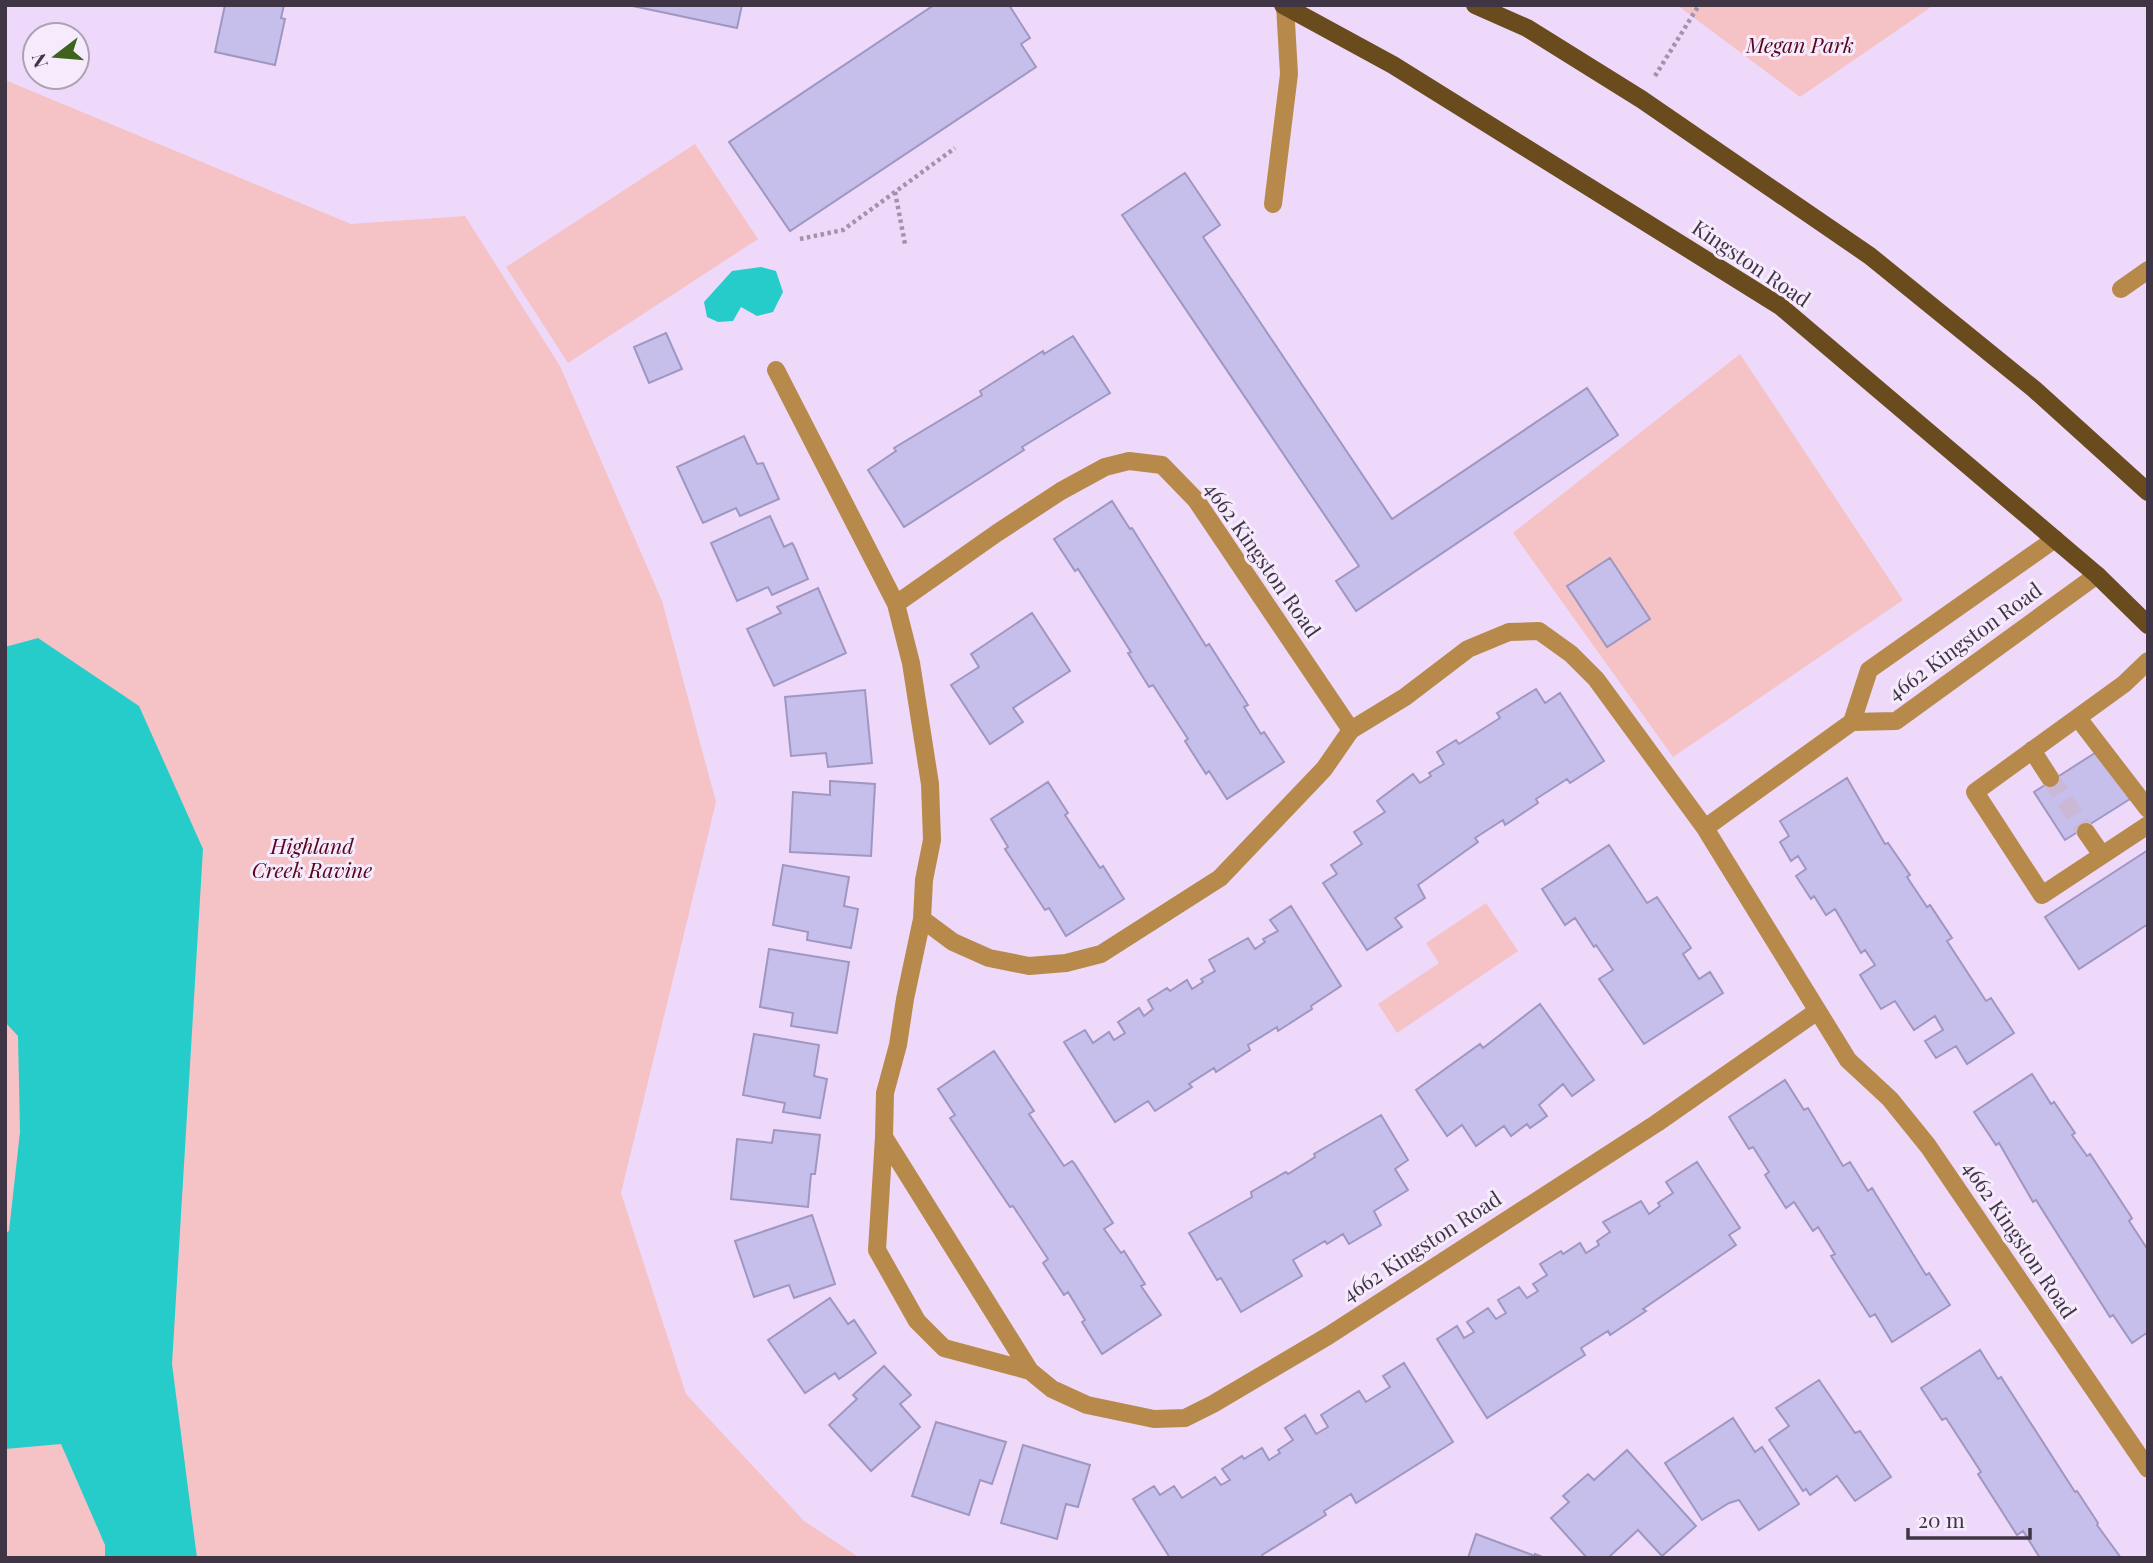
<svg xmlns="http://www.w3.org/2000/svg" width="2153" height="1563" font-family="'Playfair Display',serif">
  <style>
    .green { fill: #f5c2c6 }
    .water { fill: #26ccca }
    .building { fill: #c7bfeb; stroke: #9f97c1; stroke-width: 2 }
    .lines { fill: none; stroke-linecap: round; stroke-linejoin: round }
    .minor-tunnel { stroke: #cbb8d6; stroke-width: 18; stroke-dasharray: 18 9; stroke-linecap: butt }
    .path { stroke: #a292ac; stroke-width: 4.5; stroke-dasharray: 3.5 3.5; stroke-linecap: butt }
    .minor { stroke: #b7894b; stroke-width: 18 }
    .major { stroke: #6a4b1e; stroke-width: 18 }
    .labels { text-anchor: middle; stroke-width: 6; stroke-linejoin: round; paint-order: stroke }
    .park-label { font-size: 21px; font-style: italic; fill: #57041b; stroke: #f6ebfc }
    .street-label { font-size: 21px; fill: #3f3545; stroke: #f6ebfc }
  </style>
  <rect width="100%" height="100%" fill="#eed9fa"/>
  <path class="green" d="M1677,5H1934L1800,97Z
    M5,80L351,224L465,216L560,366L662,601L716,802L621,1193L686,1394L804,1521L860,1558H5Z
    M695,144L758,239L568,363L506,267Z
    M1740,354L1903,600L1673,757L1513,533Z
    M1486,903L1518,951L1397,1033L1378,1004L1439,963L1426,943Z"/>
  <path class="water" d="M761,267L776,271L783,292L773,312L757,316L741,307L733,321L718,322L707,317L704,302L732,271Z
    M38,638L139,706L203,849L172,1364L197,1558H105V1545L61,1444L5,1449V1233L9,1231L20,1132L18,1036L5,1022V647Z"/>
  <path class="building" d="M225,5H284L281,18L285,19L275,65L215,52Z
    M628,5H742L737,28Z
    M934,5H1009L1030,38L1021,44L1036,67L790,231L729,142Z
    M1185,173L1220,225L1203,237L1392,519L1587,388L1618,435L1356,611L1336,581L1359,566L1122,215Z
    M666,333L682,369L649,383L634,347Z
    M1073,336L1110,393L1022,447L1024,450L904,527L868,470L896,451L894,448L982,395L980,391L1043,351L1044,354Z
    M744,436L757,464L763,463L779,499L740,516L736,508L703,523L677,467Z
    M1112,501L1130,529L1132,528L1206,646L1209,644L1248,705L1244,707L1261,734L1264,732L1284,762L1227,799L1209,771L1206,774L1185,741L1188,739L1153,685L1149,687L1128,653L1131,652L1078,569L1075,571L1054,539Z
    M770,516L784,547L792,543L794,546L808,579L772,595L768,587L737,601L711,543Z
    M1610,558L1650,619L1607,647L1567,586Z
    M818,588L846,653L774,686L747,629L781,613L777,607Z
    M1032,613L1070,671L1013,708L1023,722L990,744L951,685L979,667L971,654Z
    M1536,689L1545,703L1560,693L1604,761L1570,783L1567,779L1536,799L1538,803L1505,825L1503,820L1475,838L1478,842L1418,885L1425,898L1395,918L1402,927L1367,950L1323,883L1337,874L1331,865L1362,844L1354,832L1385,812L1377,801L1413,774L1420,783L1431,776L1429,773L1444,764L1437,752L1456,740L1459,744L1500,718L1497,713Z
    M865,690L872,763L828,767L826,753L791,756L785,697Z
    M2098,751L2130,799L2065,840L2034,792Z
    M1847,778L1885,844L1888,843L1910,875L1907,877L1927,907L1930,905L1952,938L1947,941L1986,1001L1991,998L2014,1033L1967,1064L1956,1046L1936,1058L1925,1041L1943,1030L1935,1016L1914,1030L1895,1001L1881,1009L1860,975L1875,965L1865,950L1861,953L1835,909L1826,915L1814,896L1811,899L1796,876L1806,869L1798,856L1791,861L1780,842L1789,836L1780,821Z
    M830,781L875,784L871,856L790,852L793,792L830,795Z
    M1048,782L1068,813L1065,815L1100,868L1103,866L1124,899L1066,936L1049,908L1045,910L1005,849L1008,847L991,819Z
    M1609,845L1647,903L1657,897L1691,948L1683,954L1699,979L1710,972L1723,993L1644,1044L1599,979L1613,970L1596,945L1594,947L1575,918L1565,925L1542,889Z
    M2148,850V924L2079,969L2045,917Z
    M783,865L849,877L844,906L858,909L851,948L807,940L808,932L773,925Z
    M1291,906L1341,986L1311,1006L1312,1009L1278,1031L1277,1027L1248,1045L1250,1050L1216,1072L1214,1068L1189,1084L1192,1087L1155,1111L1148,1101L1115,1122L1064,1042L1085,1030L1093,1043L1109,1032L1114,1040L1125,1033L1118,1022L1139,1008L1144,1016L1153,1009L1148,1000L1167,988L1170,991L1187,980L1192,989L1203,982L1201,979L1215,971L1209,960L1248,938L1255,949L1265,942L1263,939L1278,931L1270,920Z
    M769,949L849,962L837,1033L791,1026L793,1013L760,1007Z
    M1540,1004L1594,1080L1572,1096L1563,1084L1539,1105L1547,1116L1530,1128L1527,1124L1511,1136L1504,1126L1476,1146L1462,1125L1447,1136L1416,1090L1480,1044L1483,1048Z
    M754,1034L819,1045L814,1076L827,1079L820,1118L783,1112L785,1103L743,1095Z
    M994,1051L1034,1111L1029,1114L1064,1166L1072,1161L1074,1163L1113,1223L1104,1229L1121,1253L1124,1251L1145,1284L1141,1286L1161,1315L1102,1354L1082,1322L1085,1320L1068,1292L1064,1295L1043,1263L1048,1259L1013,1206L1010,1207L950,1118L955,1115L938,1089Z
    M2032,1074L2051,1104L2054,1102L2075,1133L2072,1135L2087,1156L2090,1154L2132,1218L2129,1221L2148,1250V1332L2132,1343L2113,1315L2110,1317L2036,1200L2033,1202L1999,1143L1996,1145L1974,1112Z
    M1785,1080L1804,1110L1808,1108L1843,1166L1850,1162L1868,1191L1872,1188L1926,1275L1929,1273L1950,1305L1892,1342L1875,1314L1870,1317L1831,1256L1835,1254L1818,1227L1813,1231L1794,1202L1786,1208L1765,1175L1769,1172L1753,1147L1749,1149L1729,1117Z
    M1381,1115L1408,1160L1395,1169L1408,1190L1374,1211L1381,1225L1349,1244L1343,1234L1327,1244L1325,1241L1293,1260L1302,1276L1241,1312L1221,1278L1217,1280L1189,1233L1252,1197L1251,1192L1284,1173L1286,1172L1288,1174L1315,1157L1314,1154Z
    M774,1130L820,1135L815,1174H811L808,1207L731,1199L737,1139L772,1143Z
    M1697,1162L1740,1228L1729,1235L1736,1245L1643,1309L1646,1311L1610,1335L1608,1331L1581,1348L1585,1355L1487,1418L1437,1339L1457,1326L1464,1338L1474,1332L1467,1322L1488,1308L1496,1319L1506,1313L1498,1300L1519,1287L1527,1298L1538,1291L1533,1284L1547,1275L1540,1264L1561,1251L1563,1254L1580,1243L1586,1253L1599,1245L1597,1241L1610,1232L1603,1222L1641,1201L1649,1214L1660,1206L1658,1203L1673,1193L1666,1182Z
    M812,1215L835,1284L794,1298L789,1285L754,1297L735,1241Z
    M830,1298L848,1324L854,1320L876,1353L839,1379L835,1373L805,1393L768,1340Z
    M1980,1350L1998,1379L2001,1377L2075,1492L2077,1491L2098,1523L2097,1525L2121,1558H2040L2023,1531L2017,1535L1978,1474L1981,1472L1946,1418L1942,1420L1921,1388Z
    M1404,1363L1453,1442L1356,1503L1351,1494L1324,1511L1326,1515L1262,1555L1264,1558H1170L1133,1499L1154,1486L1160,1495L1174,1486L1182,1498L1215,1477L1221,1485L1230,1480L1222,1469L1242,1456L1244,1459L1262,1448L1269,1460L1280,1453L1278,1450L1293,1440L1285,1428L1305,1415L1316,1434L1328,1427L1321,1415L1359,1391L1366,1402L1390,1387L1383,1376Z
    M884,1366L911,1395L900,1404L920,1427L871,1471L829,1425L857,1399L853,1395Z
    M1819,1380L1855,1433L1860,1431L1891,1477L1855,1501L1837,1476L1810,1495L1806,1489L1803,1491L1769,1440L1789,1426L1776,1408Z
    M1733,1418L1755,1452L1762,1447L1799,1504L1759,1530L1739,1500L1729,1503L1702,1520L1665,1463Z
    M936,1422L1006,1442L992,1484L980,1480L969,1515L912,1496Z
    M1023,1445L1090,1465L1078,1507L1066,1504L1057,1539L1001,1523Z
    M1627,1450L1696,1526L1662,1556L1638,1530L1608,1558H1587L1551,1518L1569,1502L1563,1496L1588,1474L1594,1480Z
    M1476,1534L1535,1556V1554L1545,1558H1468Z"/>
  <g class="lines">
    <path class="minor-tunnel" d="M2050,778L2086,832"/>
    <path class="path" d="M1655,76L1699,5
      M895,192L905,244
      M800,239L843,230L955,148"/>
    <path class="minor" d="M1273,204L1289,74L1285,5
      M2121,289L2148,270
      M776,370L896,604
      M2148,661L2124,684L1975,792L2042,895L2148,825
      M2078,718L2148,809
      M1852,722L1869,670L2055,539
      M1351,730L1196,500L1162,465L1129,461L1105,467L1061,491L997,533L896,604L911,663L930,784L932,840L924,880L922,919L905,999L898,1045L885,1093L884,1137L1030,1371L1052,1389L1087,1405L1154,1419L1185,1418L1213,1404L1328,1336L1657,1123L1816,1012
      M2032,750L2050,778
      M1705,828L1852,722L1896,721L2097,575
      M2086,832L2102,855
      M922,919L953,942L989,958L1029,966L1066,963L1101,954L1220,878L1324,769L1351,730L1405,697L1468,649L1509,632L1539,631L1571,654L1596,679L1705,828L1848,1060L1890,1099L1928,1146L2148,1469
      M884,1137L877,1250L917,1321L944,1348L1030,1371"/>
    <path class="major" d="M1283,5L1393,65L1780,306L2097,575L2148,625
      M1475,5L1527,28L1641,99L1870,256L2034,389L2148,492"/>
  </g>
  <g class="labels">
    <g class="park-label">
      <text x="1800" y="53">Megan Park</text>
      <text x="312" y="854">Highland<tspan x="312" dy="24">Creek Ravine</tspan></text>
    </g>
    <g class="street-label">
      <text transform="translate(1751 264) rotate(34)" y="7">Kingston Road</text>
      <text transform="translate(1262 560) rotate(55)" y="7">4662 Kingston Road</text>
      <text transform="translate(1965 642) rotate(-36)" y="7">4662 Kingston Road</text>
      <text transform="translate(2019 1240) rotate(56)" y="7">4662 Kingston Road</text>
      <text transform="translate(1422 1247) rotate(-33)" y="7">4662 Kingston Road</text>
    </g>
  </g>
  <rect width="2153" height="1563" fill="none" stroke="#3f3545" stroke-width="14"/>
  <g transform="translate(56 56) rotate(254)"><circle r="33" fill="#f6ebfc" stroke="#ada2b3" stroke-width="2"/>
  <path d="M0-5L12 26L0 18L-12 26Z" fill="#3d631c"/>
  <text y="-10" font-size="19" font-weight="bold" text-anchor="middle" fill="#3f3545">N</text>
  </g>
  <path d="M1908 1528v10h122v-10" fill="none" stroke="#3f3545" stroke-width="3.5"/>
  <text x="1918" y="1528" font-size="21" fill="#3f3545" stroke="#f6ebfc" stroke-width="5" paint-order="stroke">20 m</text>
</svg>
